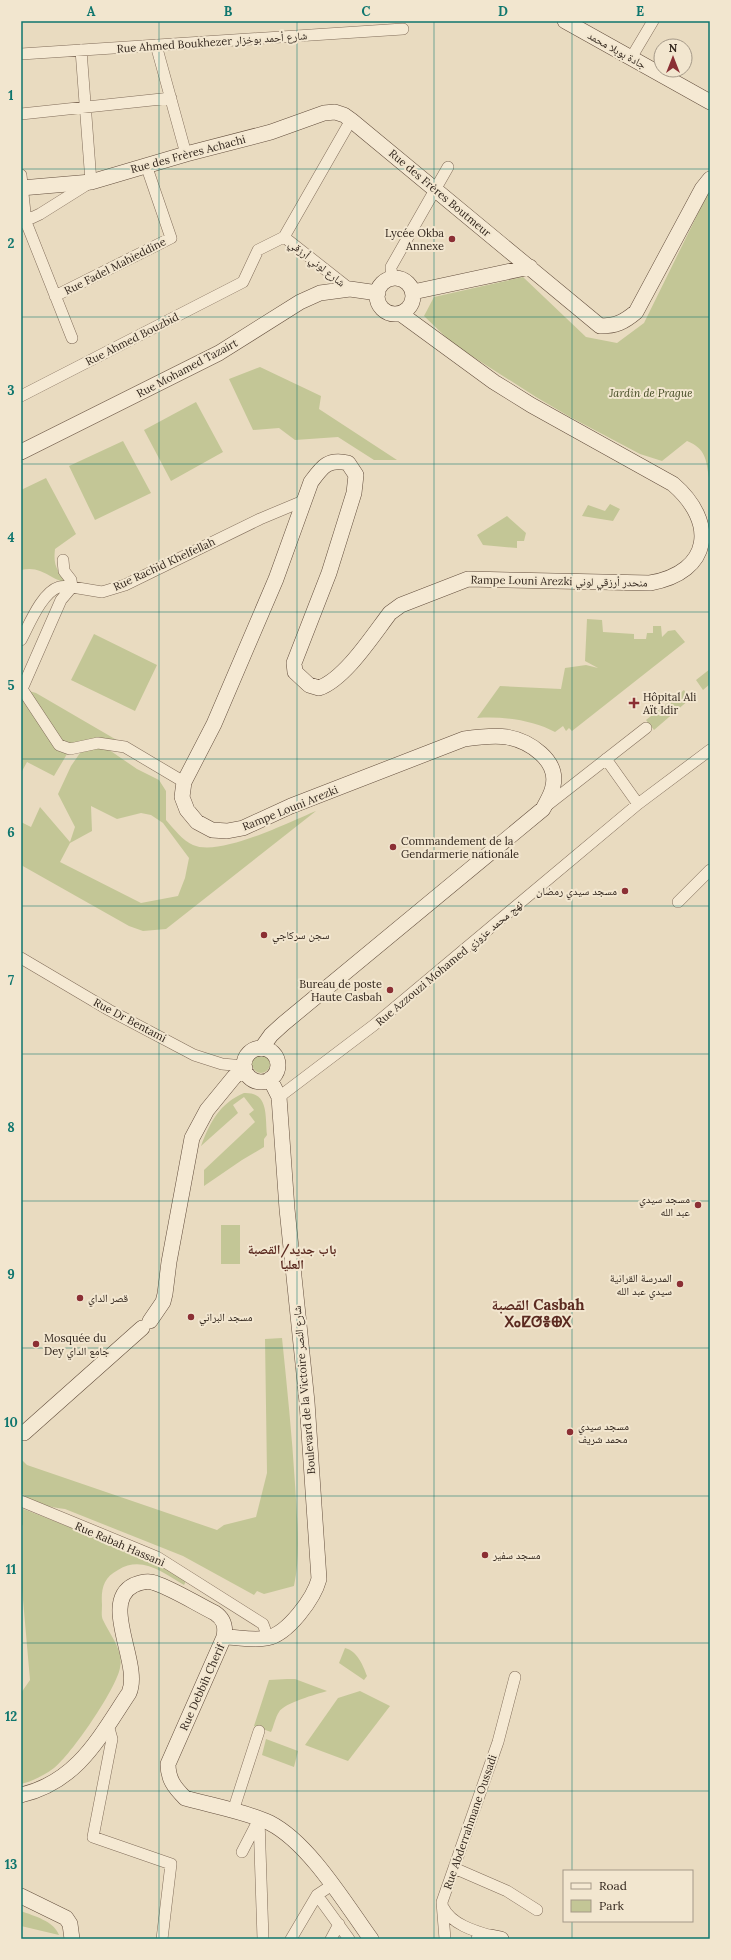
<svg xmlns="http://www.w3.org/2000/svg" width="731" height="1960" font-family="Lora,'Noto Naskh Arabic','Noto Sans Tifinagh',serif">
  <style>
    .green { fill: #c3c696; fill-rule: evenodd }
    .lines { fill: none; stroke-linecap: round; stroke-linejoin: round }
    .street-casing { stroke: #816d5a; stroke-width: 12 }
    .secondary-casing { stroke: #634e3d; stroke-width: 16 }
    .street { stroke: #f5e9d3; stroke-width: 11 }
    .secondary { stroke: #f5e9d3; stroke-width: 15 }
    .grid { fill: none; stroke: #0f766e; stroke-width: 1; stroke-opacity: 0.55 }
    .poi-dot { fill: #8b2f34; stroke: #f2e6cf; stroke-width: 1.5 }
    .labels { text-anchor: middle; stroke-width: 4; stroke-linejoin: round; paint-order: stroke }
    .street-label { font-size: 11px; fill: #32261d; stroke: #f2e6cf }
    .poi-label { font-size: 11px; fill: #32261d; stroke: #f2e6cf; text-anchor: start }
    .park-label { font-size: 11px; font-style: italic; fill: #454c25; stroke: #f2e6cf }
    .quarter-label { font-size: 13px; font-weight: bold; fill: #5b2a20; stroke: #f2e6cf }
    .district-label { font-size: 15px; font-weight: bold; fill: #5b2a20; stroke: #f2e6cf }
    .neatline { fill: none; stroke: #0f766e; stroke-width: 1.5 }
    .grid-label { font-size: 13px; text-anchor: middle; font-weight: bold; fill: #0f766e }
  </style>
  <rect width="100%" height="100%" fill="#e9dbc0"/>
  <path class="green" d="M710,189V477L709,478C706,459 706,449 687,441L662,461L640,454L570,417L536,397L453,344L424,316L434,297L523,277L586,337L617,343L644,323Z
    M260,367L321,396L319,409L397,460H374L338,437L295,440L279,428L253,430L229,379Z
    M196,402L223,452L171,481L144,430Z
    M123,441L151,493L95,520L69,466Z
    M46,478L76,534L55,549C53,566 57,572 70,583C49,581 44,565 21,570V490Z
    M610,504L620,509L613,521L582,516L588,505L605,511Z
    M507,516L526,533L524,541H517V548L483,545L477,535Z
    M587,619L602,620L603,632L634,634V639H646L647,633H653V626H661L662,637L668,631L675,630L685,642L572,731L569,728L566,731L563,726L555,732C533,720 502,716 477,718L500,686L561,689L565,668L586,665L598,668L585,661Z
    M94,634L157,665L135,711L71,680Z
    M710,669V684L703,690L696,680Z
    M22,689L36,693L115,739L125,747L99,743L137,769L159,780L166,791V820C173,828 183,841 193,845C220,857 289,822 316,811L166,929L143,931L129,926L21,865V822L31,827L40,807L70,842L75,827L58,794L71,766L80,753L97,744L70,749L54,776L27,762L21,773ZM91,806L117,819L141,813L151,815L163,823L189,858L185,878L178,896L141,903L60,862L70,843L92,831Z
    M684,690L690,699L654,730L646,720Z
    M252 1064a9 9 0 1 1 18 0a9 9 0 1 1-18 0Z
    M244,1093C269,1092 265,1116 267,1135L264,1139V1147L242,1160L204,1186V1170L255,1122L249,1114L254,1110L244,1097L233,1105L238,1113L201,1146C210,1122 220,1103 244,1093Z
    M221,1225H240V1264H221Z
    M282,1338C287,1387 292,1435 295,1484C297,1518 301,1553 294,1586L264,1594L257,1591L254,1595L183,1556L65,1509C50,1507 33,1504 21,1493V1459L27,1465L217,1530L224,1525L256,1517L267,1473L265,1339Z
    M21,1508L155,1561L186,1581L184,1585C163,1573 142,1555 118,1570C103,1578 101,1589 102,1605C102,1610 101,1616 103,1620C110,1635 124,1651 120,1668C116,1689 71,1755 54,1768C43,1776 33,1781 21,1784V1693L30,1680L22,1588L23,1526L21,1523Z
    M345,1648C357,1651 363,1665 367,1676L364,1680L339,1663Z
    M287,1679H295L327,1691C317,1694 284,1703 279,1712C275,1718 274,1726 271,1732L254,1726L269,1680Z
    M360,1691L390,1706L348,1761L305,1745L338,1698Z
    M266,1739L298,1751L294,1767L262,1755Z
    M21,1911C34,1916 54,1921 59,1935L21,1926Z"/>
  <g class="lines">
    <defs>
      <path id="street" d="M156,45L186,154
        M21,54L403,29
        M631,58L653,21
        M21,114L171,98
        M21,175L26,222L72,338
        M21,223L40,214L91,182L81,50
        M284,237L350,289
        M392,279L391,267L448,167
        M55,296L171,238L146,165
        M21,396L243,282L258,250L284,237L351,120
        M21,640C29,625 42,592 59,587C63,586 68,587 72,587L71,580L64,571L63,560
        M606,759L638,804
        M184,782L125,747L98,743L70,749L59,745L22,689L61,600L72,587L102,592L125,585L260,519L303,501
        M545,807L646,728
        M678,902L710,870
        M21,958L109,1010L194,1055L222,1064L244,1066
        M279,1097L374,1025L638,804L710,750
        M21,1501L157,1557L263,1624L268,1638
        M108,1725L112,1739L93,1837L171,1864L162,1939
        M233,1811L259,1731
        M259,1819L263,1939
        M242,1852L258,1821
        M454,1868L507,1891L537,1910
        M317,1895L349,1939
        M443,1907C451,1924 474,1931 492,1936
        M291,1939L317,1895L332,1885
        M331,1939L339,1924
        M445,1939L442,1902L498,1742L515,1677"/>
      <path id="secondary" d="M565,21L710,102
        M21,188L91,182L186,154L271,132L324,113L335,112L344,115L351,120L600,326C616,326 624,322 636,312L702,189L710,179
        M377 296a18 18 0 1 1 36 0a18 18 0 1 1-36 0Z
        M413,292L530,267
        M21,452L219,353L300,302L320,293L350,289L378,293
        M244 1065a17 17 0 1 1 34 0a17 17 0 1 1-34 0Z
        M261,1049L271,1035L283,1024L543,809C547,801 552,794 553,786C559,760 529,741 507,737C493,735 478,737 464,739L291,806L243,828L227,831L212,830L197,822L187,810L182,797L184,782L214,724L276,579L311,482C322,467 328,458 348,463L356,475L354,493L329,573L294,663L295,672L309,685L319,688C345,679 373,635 390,613L401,605L468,579L650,583C712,572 717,522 673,484L531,405L494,382L401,314
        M150,1321L163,1302L165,1294L169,1262L192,1138L207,1110L234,1077L245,1068
        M24,1433L142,1328
        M224,1637C237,1637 254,1641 267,1638C288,1634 314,1598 319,1579L307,1402L287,1209L279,1097L270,1079
        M21,1795C77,1782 99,1738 129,1693C142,1664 99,1602 134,1585C141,1582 148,1580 155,1583C175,1590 195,1603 215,1613C224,1619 226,1626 224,1637L168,1764C168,1779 174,1787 185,1798C209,1805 248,1812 270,1823C309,1843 345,1903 371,1939
        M21,1896L66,1918L70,1924L72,1939
        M479,1939L491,1937L501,1939"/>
    </defs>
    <use href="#street" class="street-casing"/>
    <use href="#secondary" class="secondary-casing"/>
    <use href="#street" class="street"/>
    <use href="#secondary" class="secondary"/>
  </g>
  <path class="grid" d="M159,21V1939M297,21V1939M434,21V1939M572,21V1871M21,169H710M21,317H710M21,464H710M21,612H710M21,759H710M21,906H710M21,1054H710M21,1201H710M21,1348H710M21,1496H710M21,1643H710M21,1791H710M572,1921V1939"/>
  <g class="poi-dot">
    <circle cx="452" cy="239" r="4"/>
    <path d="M632 697h4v4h4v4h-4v4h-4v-4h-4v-4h4z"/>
    <circle cx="393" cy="847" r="4"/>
    <circle cx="625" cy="891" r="4"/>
    <circle cx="264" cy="935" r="4"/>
    <circle cx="390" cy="990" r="4"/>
    <circle cx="698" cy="1205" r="4"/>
    <circle cx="680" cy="1284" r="4"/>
    <circle cx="80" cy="1298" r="4"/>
    <circle cx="191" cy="1317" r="4"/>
    <circle cx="36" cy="1344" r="4"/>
    <circle cx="570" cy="1432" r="4"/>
    <circle cx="485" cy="1555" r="4"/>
  </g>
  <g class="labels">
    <g class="street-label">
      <text transform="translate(212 42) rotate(-4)" y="4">Rue Ahmed Boukhezer شارع أحمد بوخزار</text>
      <text transform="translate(617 50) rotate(29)" y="4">جادة بوبلا محمد</text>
      <text transform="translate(188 154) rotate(-15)" y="4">Rue des Frères Achachi</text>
      <text transform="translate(440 193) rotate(40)" y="4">Rue des Frères Boutmeur</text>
      <text transform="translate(317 263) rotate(38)" y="4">شارع لوني أرزقي</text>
      <text transform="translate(115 266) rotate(-27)" y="4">Rue Fadel Mahieddine</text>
      <text transform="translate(132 339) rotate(-27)" y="4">Rue Ahmed Bouzbid</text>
      <text transform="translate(187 368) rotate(-28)" y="4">Rue Mohamed Tazairt</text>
      <text transform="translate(164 564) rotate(-25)" y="4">Rue Rachid Khelfellah</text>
      <text transform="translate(559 581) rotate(1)" y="4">Rampe Louni Arezki منحدر أرزقي لوني</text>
      <text transform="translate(290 808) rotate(-22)" y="4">Rampe Louni Arezki</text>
      <text transform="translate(449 963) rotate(-40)" y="4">Rue Azzouzi Mohamed نهج محمد عزوزي</text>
      <text transform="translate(130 1020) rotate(28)" y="4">Rue Dr Bentami</text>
      <text transform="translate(304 1390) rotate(-95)" y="4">Boulevard de la Victoire شارع النصر</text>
      <text transform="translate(120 1544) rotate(23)" y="4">Rue Rabah Hassani</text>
      <text transform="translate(202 1687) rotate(-66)" y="4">Rue Debbih Cherif</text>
      <text transform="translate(470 1822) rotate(-71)" y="4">Rue Abderrahmane Oussadi</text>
    </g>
    <g class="poi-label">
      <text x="444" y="237" text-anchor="end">Lycée Okba<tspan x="444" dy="13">Annexe</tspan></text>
      <text x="643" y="701">Hôpital Ali<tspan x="643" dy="13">Aït Idir</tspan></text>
      <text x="401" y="845">Commandement de la<tspan x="401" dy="13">Gendarmerie nationale</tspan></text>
      <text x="617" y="895" text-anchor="end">مسجد سيدي رمضان</text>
      <text x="272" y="939">سجن سركاجي</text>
      <text x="382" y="988" text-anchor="end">Bureau de poste<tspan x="382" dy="13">Haute Casbah</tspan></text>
      <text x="690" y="1203" text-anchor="end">مسجد سيدي<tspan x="690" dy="13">عبد الله</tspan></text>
      <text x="672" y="1282" text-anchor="end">المدرسة القرانية<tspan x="672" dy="13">سيدي عبد الله</tspan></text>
      <text x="88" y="1302">قصر الداي</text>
      <text x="199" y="1321">مسجد البراني</text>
      <text x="44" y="1342">Mosquée du<tspan x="44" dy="13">Dey جامع الداي</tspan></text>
      <text x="578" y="1430">مسجد سيدي<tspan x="578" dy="13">محمد شريف</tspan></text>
      <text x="493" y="1559">مسجد سفير</text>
    </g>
    <g class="park-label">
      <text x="651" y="397">Jardin de Prague</text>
    </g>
    <g class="quarter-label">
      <text x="292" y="1254">باب جديد/القصبة<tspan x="292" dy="15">العليا</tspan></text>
    </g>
    <g class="district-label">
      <text x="538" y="1310">القصبة Casbah<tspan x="538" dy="17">ⵝⴰⵇⵚⴻⴲⵝ</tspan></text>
    </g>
  </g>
  <rect width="731" height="1960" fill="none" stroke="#f2e6cf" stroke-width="44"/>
  <rect x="563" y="1870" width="130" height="52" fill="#f2e6cf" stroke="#a59988"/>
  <rect x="571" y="1883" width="20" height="6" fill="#f5e9d3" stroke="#a59988"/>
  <text x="599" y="1890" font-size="12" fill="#32261d">Road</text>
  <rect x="571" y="1900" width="20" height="12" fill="#c3c696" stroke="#a59988"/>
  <text x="599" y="1910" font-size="12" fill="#32261d">Park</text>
  <g transform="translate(673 58)"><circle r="19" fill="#f2e6cf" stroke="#a59988"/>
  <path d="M0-3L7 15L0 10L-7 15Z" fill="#8b2f34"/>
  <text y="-6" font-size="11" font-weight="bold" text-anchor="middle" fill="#32261d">N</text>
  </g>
  <rect x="22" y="22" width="687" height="1916" class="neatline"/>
  <g class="grid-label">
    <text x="91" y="16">A</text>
    <text x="228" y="16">B</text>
    <text x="366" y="16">C</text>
    <text x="503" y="16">D</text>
    <text x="640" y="16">E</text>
    <text x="11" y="100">1</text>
    <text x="11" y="248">2</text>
    <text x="11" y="395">3</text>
    <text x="11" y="542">4</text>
    <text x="11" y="690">5</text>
    <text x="11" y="837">6</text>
    <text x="11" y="985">7</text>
    <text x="11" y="1132">8</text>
    <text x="11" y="1279">9</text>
    <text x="11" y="1427">10</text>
    <text x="11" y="1574">11</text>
    <text x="11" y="1721">12</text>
    <text x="11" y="1869">13</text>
  </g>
</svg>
